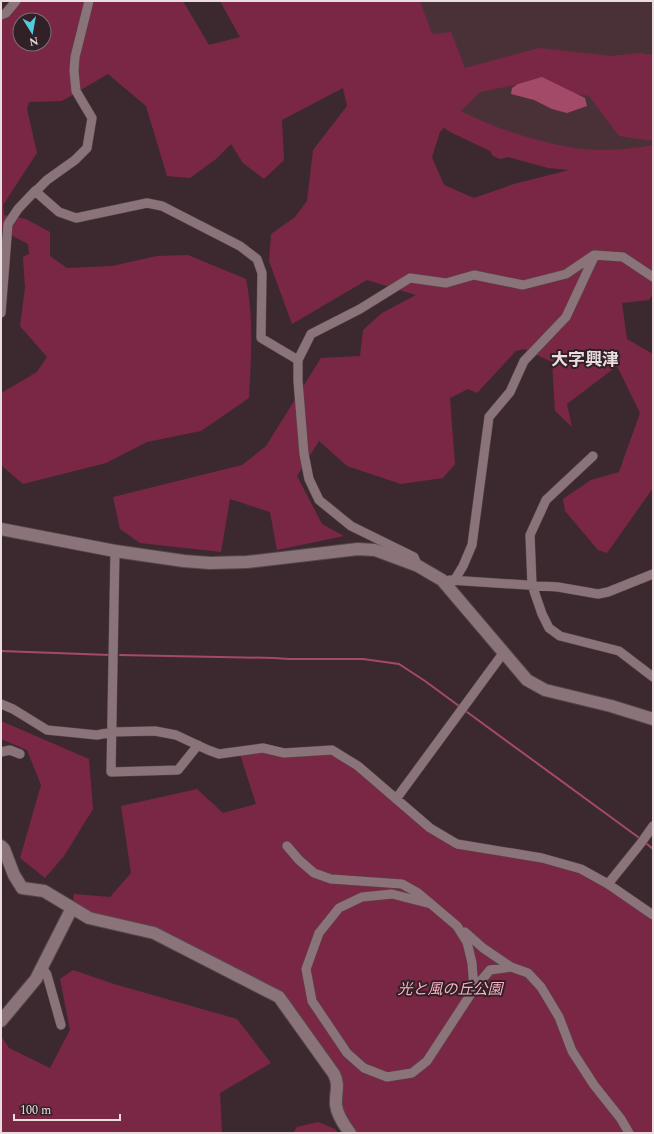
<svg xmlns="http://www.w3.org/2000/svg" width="654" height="1134" font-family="Spectral,'Noto Sans JP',serif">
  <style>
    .built { fill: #4a3138 }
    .green { fill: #7a2746; fill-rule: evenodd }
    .water { fill: #a44a69 }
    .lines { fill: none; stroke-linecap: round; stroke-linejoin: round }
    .stream { stroke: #a44a69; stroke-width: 2 }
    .street-casing { stroke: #56474b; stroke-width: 10 }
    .secondary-casing { stroke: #56474b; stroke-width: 14 }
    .street { stroke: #8a7479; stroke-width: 9 }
    .secondary { stroke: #8a7479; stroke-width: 12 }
    .labels { text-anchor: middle; stroke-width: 4; stroke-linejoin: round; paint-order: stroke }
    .park-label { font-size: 15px; font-style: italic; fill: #fdb1c7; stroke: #312025 }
    .quarter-label { font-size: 17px; font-weight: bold; fill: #e9dde0; stroke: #312025 }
  </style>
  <rect width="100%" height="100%" fill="#3c292f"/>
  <path class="built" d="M337,1H653V155L616,161L455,123Z"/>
  <path class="green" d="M17,1H183L209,45L240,37L220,1H420L432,34L451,32L465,68L539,48L611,56L640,53L653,55V141L619,136L589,96L515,85L480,92L461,111C494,128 531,140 568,147C593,152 628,150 653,145V294L649,300L622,303L627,339L653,354V488L607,553L598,550L565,511L563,499L591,480L619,472L640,413L617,366L567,404L572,427L555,411L552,362L524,349L516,351L477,393L468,389L450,398L455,464L443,478L401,484L347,466L319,441L297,476L322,524L344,536L277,550L270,512L230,499L221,552L140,543L120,529L113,497L242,465L266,446L321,358L360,356L363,330L382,313L416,295L367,280L292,324L269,261L271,234L295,217L307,201L313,150L347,106L343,88L282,120L284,160L264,179L243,163L231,144L216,159L190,178L167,176L146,106L108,74L62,101L29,102L27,109L37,153L3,205L4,215L26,219L50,232V256L67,268L112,266L157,256L188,255L246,279C254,318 251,359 249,398L201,431L147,442L106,463L23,484L1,465V393L37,372L47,357L20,326L25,288L23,257L29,254L28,244L1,230V17ZM20,20H44V44H20ZM444,128L452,133L490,151L493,156L500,159L508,157L548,168L569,170L514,184L474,198L444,185L432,157L440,132Z
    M1,721L89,759L93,809L64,856L45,878L20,858L41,785L27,750L1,739Z
    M332,750L457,844L581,869L653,915V1133H350L344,1124L338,1088L279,997L154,933L72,908L74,894L110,897L131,873L121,806L197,789L223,813L256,804L239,751Z
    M73,970L114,984L237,1019L271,1063L220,1093L222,1133H1V1036L9,1048L50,1068L70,1030L60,979Z
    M318,1122L335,1129L338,1133H293L297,1127Z"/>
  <path class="water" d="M542,77L585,98L587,106L567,113L552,109L534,100L511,94L512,88L518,84Z"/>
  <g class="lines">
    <path class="stream" d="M1,651L110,655
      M120,655L274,658L289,659H363L399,664L425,681L459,706
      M467,712L638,837
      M647,844L653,849"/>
    <defs>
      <path id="street" d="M1,15L6,13L16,1
        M35,191L59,212L76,218L147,203L162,206L240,246L257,259L262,273L261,338L298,360
        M1,313L8,224L18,209L35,191L39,188L47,180L75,160L87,148L92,118L76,91L74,71L75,57L89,1
        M593,456L546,500L530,535L532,585L542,614L549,628L560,636L619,651L653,677
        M115,551L111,772L178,770L198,745
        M418,566L414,557L351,526L319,500L309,479L304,454L298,381V360L311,334L360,309L410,278L446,283L474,275L523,285L566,274L594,255L623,257L653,277
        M450,580L558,587L598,594L608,592L653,574
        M454,581L463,566L472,545L489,417L510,392L524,361L566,317L594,257
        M1,704L13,709L47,730L97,735L112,732L155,731L176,735L208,750L219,754L263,748L284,753L332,750L358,766L430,828L457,844L542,858L581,869L608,884L653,915
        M1,752L10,750L20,754
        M396,799L504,652
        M287,846L299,860L314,873L331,879L402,884L418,893L457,926L467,942L472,963L474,989
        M608,884L641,843L653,826
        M431,904L392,894L362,897L339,908L319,933L306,969L312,1001L347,1053L364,1068L387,1077L412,1073L427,1061L474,989L490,970L511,967L528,973L541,987L559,1017L572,1051L594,1085L621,1119L629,1133
        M465,932L483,948L511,967
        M42,967L47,975L61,1025"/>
      <path id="secondary" d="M1,529L115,551L184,561L210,563L247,562L358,549L375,550L418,566L442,580L527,680L545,690L611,706L653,719
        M1,846L4,849L14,875L22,888L44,891L89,918L154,933L279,997L334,1074C340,1086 335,1092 336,1105C337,1115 344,1125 350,1133
        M1,1021L36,979L72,908"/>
    </defs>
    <use href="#street" class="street-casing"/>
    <use href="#secondary" class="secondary-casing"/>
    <use href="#street" class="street"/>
    <use href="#secondary" class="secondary"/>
  </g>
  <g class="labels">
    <g class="park-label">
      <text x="450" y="994">光と風の丘公園</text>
    </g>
    <g class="quarter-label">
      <text x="585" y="365">大字興津</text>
    </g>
  </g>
  <rect width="654" height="1134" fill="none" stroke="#e9dde0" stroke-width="4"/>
  <g transform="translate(32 32) rotate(169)"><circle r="19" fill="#312025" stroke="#7b6c70"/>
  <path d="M0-3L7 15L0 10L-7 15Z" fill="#54cade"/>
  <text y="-6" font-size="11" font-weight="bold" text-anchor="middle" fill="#e9dde0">N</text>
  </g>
  <path d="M14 1114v6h106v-6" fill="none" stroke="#e9dde0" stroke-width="2"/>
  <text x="20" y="1114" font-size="12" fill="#e9dde0" stroke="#312025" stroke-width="3" paint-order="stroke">100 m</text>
</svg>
